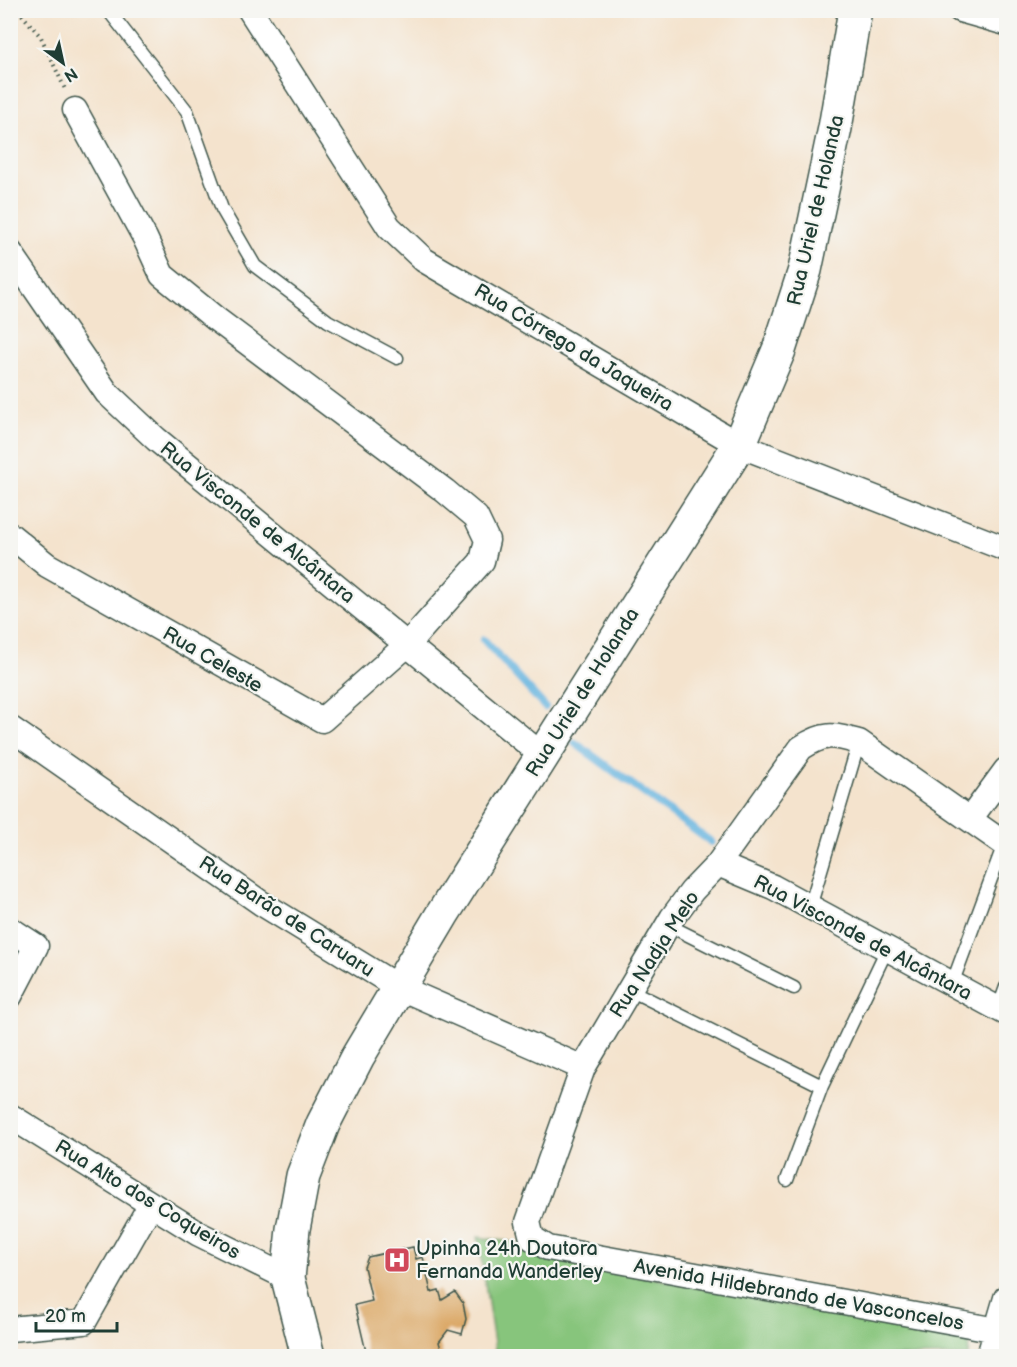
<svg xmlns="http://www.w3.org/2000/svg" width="1017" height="1367" font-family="'Balsamiq Sans',sans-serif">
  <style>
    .green { fill: #87c57c; stroke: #538158; stroke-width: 1.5 }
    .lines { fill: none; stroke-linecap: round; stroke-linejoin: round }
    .stream { stroke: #65b4df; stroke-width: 8 }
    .building { fill: #dcaa6b }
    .lane-casing { stroke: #3f564b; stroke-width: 15 }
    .street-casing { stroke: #3f564b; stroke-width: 27 }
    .secondary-casing { stroke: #3f564b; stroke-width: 36 }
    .path { stroke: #3f564b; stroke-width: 4; stroke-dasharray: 1.5 4.5; stroke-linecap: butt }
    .lane { stroke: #fff; stroke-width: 12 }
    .street { stroke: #fff; stroke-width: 24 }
    .secondary { stroke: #fff; stroke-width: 33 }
    .labels { text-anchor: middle; stroke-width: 4.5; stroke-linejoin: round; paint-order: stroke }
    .street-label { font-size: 20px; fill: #1f3d34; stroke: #f6f6f2 }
    .poi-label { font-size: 20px; fill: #1f3d34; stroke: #f6f6f2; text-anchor: start }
  </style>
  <rect width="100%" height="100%" fill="#f6f6f2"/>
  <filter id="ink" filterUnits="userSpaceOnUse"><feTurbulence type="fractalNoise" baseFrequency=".0167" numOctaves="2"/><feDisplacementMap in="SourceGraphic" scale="12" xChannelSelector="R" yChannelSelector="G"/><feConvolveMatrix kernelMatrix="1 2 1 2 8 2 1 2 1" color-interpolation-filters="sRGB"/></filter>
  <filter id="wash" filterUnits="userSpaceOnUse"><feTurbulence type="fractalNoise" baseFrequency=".008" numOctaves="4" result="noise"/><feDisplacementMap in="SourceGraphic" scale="24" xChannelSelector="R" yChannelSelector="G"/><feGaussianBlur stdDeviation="1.35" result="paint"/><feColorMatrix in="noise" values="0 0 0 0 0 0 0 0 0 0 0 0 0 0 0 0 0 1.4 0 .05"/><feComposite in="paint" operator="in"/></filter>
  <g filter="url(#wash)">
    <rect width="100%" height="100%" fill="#f4e3cd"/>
    <path class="green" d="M478,1237L530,1245L548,1257L969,1342L968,1356H496Z"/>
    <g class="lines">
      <path class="stream" d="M484,640L545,707
        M575,743L711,842"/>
    </g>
    <g id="blocks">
      <path class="building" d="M413,1247L416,1259L423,1257L431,1292L439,1290L442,1300L455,1292L463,1303L466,1319L462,1334L448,1330L439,1342L443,1356H384L383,1353L367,1356L355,1305L372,1301L364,1267L368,1257Z"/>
    </g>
  </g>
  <g filter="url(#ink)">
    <use href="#blocks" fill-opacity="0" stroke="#3f564b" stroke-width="1.5"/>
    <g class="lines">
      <defs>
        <path id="lane" d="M108,10L187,111L222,209L255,266L328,321L397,358
          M810,907L859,742
          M668,925L794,988
          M952,984L1004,844
          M630,990L822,1086
          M998,1009L1006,987
          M787,1180L822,1086L887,949"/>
        <path id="street" d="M250,10L389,227L424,260L739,445L1006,549
          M960,10L1006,23
          M10,252L107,393L156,439L543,756
          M10,535L47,565L322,720L407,645L482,561L487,540L476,517L445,491L216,319L162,275L145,238L75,110
          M10,728L261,903L398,987L583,1068
          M970,819L1006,770
          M718,864L773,887L1006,1013
          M10,929L36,946L10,996
          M10,1116L199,1234L288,1278
          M10,1329L84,1322L151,1204
          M997,1330L548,1248L532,1238L528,1222L583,1068L672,918L692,891L718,864L801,748C825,732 833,735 859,742L1006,845
          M989,1356L1006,1298"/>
        <path id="secondary" d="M308,1356L288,1278L293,1229L303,1176L323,1124L358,1056L442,915L739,445L779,350L805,270L835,128L855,10"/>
      </defs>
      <use href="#lane" class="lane-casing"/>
      <use href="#street" class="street-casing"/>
      <use href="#secondary" class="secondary-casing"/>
      <path class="path" d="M18,10L41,37L65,89"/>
      <use href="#lane" class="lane"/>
      <use href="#street" class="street"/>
      <use href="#secondary" class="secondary"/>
    </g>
  </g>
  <defs>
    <symbol id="hospital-square" viewBox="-11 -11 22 22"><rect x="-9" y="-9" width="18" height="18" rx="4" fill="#d1495b" stroke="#f6f6f2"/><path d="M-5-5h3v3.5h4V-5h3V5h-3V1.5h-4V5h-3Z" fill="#fff"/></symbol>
  </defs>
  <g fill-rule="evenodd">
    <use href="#hospital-square" x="382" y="1245" width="30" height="30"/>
  </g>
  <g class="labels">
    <g class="street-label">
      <text transform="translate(815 210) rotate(-77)" y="7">Rua Uriel de Holanda</text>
      <text transform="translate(574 347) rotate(31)" y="7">Rua Córrego da Jaqueira</text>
      <text transform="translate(258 522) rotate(39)" y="7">Rua Visconde de Alcântara</text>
      <text transform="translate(213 659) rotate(30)" y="7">Rua Celeste</text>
      <text transform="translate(582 692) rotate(-58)" y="7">Rua Uriel de Holanda</text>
      <text transform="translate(287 916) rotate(33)" y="7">Rua Barão de Caruaru</text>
      <text transform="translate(863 937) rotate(28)" y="7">Rua Visconde de Alcântara</text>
      <text transform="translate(654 954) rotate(-57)" y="7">Rua Nadja Melo</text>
      <text transform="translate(148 1199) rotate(31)" y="7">Rua Alto dos Coqueiros</text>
      <text transform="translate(799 1294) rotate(10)" y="7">Avenida Hildebrando de Vasconcelos</text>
    </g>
    <g class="poi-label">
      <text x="416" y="1255">Upinha 24h Doutora<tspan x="416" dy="23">Fernanda Wanderley</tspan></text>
    </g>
  </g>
  <rect width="1017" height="1367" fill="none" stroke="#f6f6f2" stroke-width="36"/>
  <g transform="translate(63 63) rotate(147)" stroke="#f6f6f2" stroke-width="4.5" paint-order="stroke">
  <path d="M0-4.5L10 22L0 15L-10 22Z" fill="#1f3d34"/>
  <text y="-9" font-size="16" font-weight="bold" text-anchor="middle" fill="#1f3d34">N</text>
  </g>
  <path d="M36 1322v9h81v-9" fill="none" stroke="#1f3d34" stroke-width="3"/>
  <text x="45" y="1322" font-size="18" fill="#1f3d34" stroke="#f6f6f2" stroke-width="4.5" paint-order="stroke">20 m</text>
</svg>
